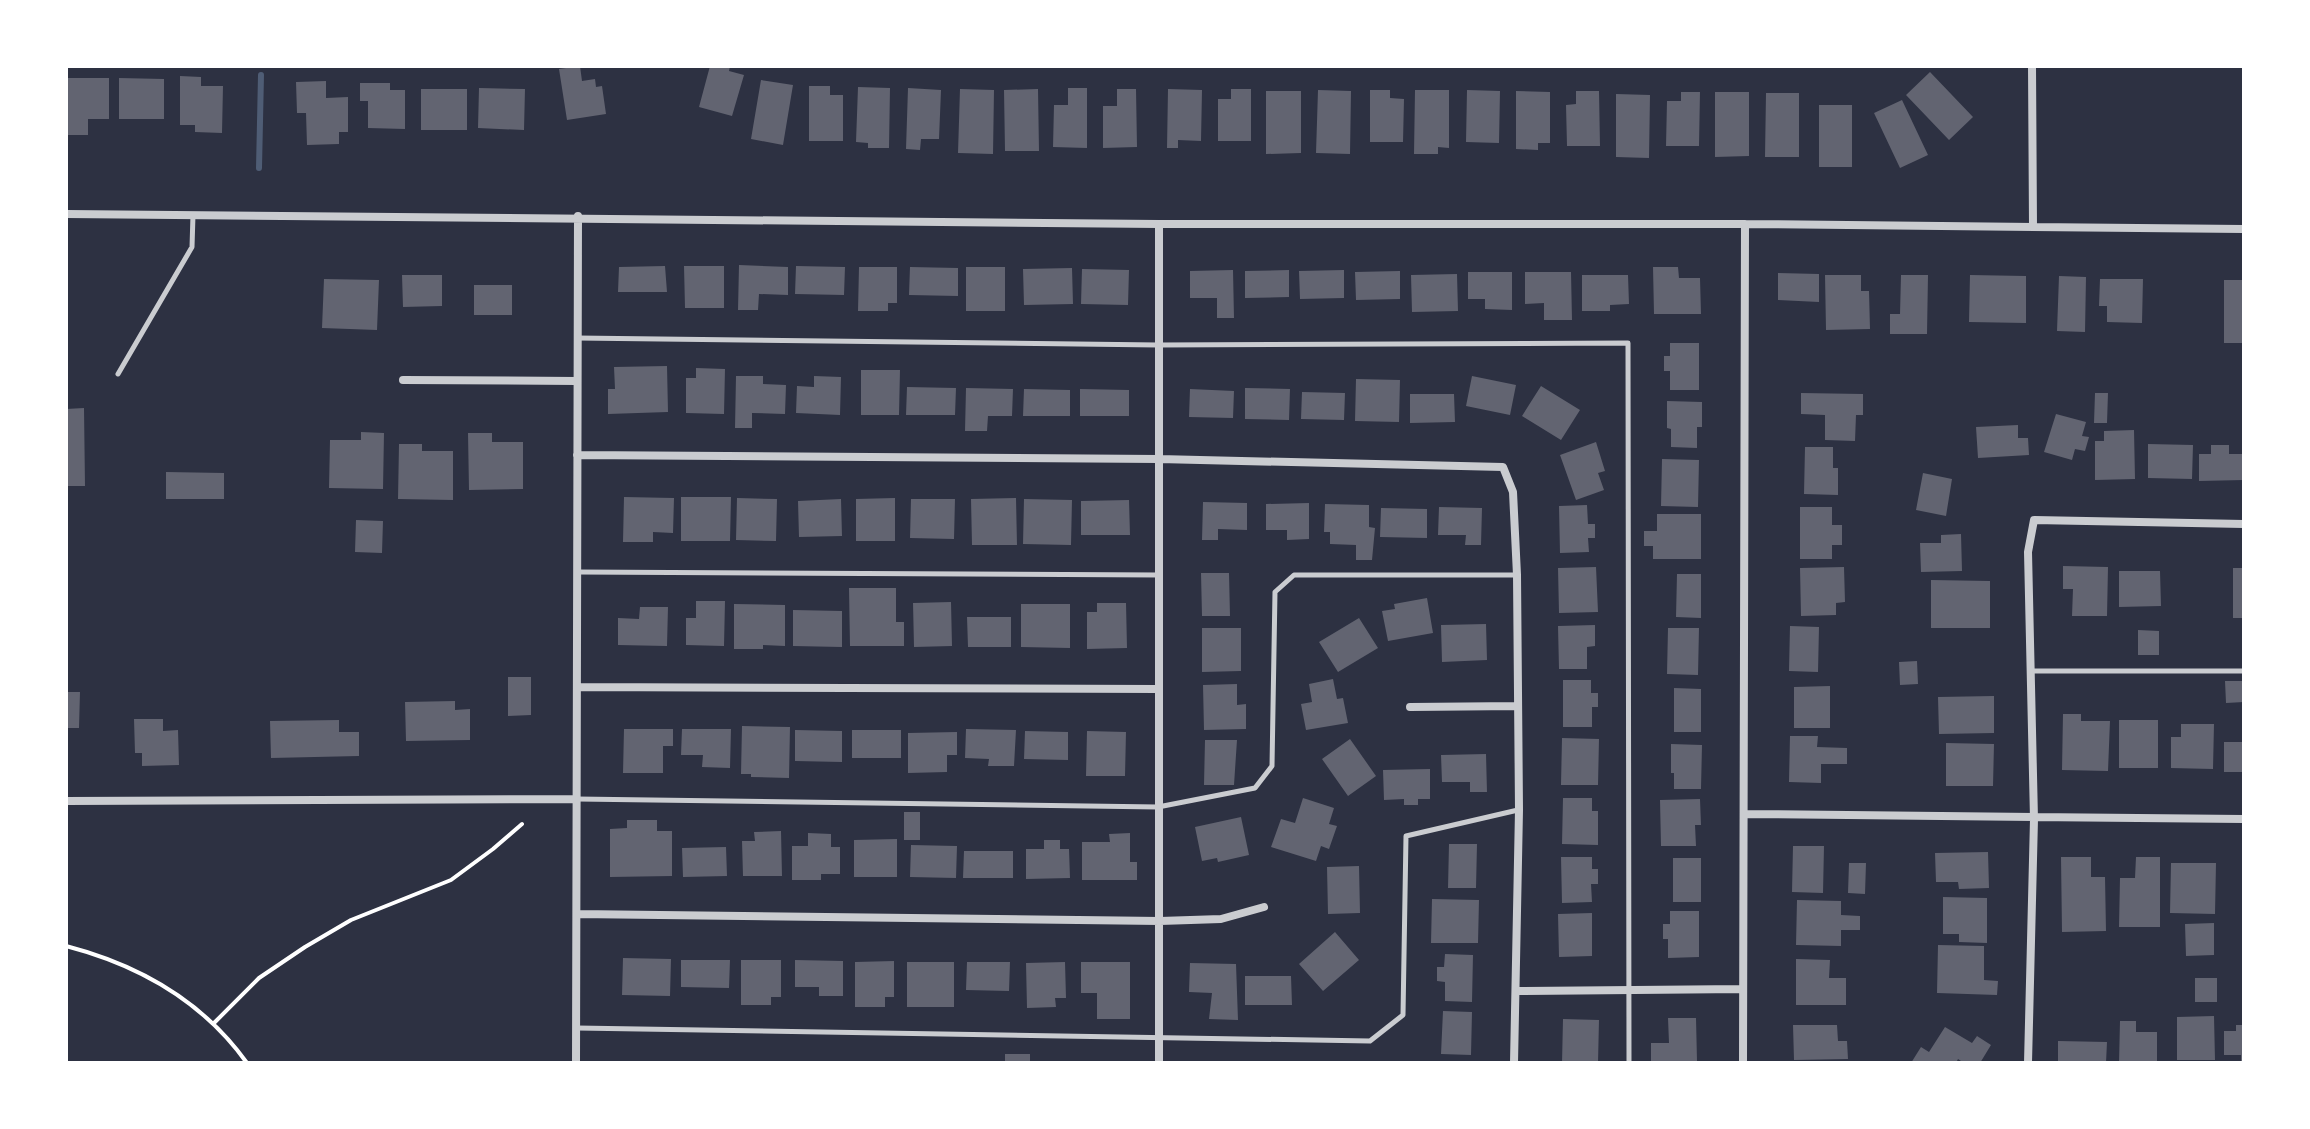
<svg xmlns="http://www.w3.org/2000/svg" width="2310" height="1129" font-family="'Work Sans',sans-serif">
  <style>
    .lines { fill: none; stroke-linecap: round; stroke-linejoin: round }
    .stream { stroke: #4f5d75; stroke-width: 6 }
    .building { fill: #626471 }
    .path { stroke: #fff; stroke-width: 4 }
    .service { stroke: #caccd0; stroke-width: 5 }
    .minor { stroke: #caccd0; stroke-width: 8 }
  </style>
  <rect width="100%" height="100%" fill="#2d3142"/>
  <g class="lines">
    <path class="stream" d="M259,168L261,75"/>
  </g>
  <path class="building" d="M580,66L582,81L595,79L596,87L602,86L606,114L567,120L559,69Z
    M710,66H730L729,71L744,75L732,116L699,107Z
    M1930,72L1973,117L1949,140L1906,95Z
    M180,76L201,77V86H223L222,133L195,132V125H180Z
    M68,78H109V119H88V135H68Z
    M119,78L164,79V119H119Z
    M761,80L793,85L783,145L751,139Z
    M326,81V98L348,97V132H339V144L307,145L306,113H297L296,82Z
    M360,83H390V90H405V129L368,128V101H360Z
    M809,86H830V95H843V141H809Z
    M858,87L890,88L889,148H868V143L856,142Z
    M479,88L525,89L524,130L478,128Z
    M908,88L941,90L939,139H921L920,150L906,149Z
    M1068,88H1087V148L1053,147L1054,105H1068Z
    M421,89H467V130H421Z
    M960,89L994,90L993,154L958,153Z
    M1038,89L1039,151H1005L1004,90Z
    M1117,89H1136L1137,147L1103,148V106H1117Z
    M1168,89L1202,90L1201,141L1178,140V148H1167Z
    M1231,89H1251V141H1218V99H1231Z
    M1318,90L1351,91L1350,154L1316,153Z
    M1370,90H1390V98L1404,99L1403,142H1370Z
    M1415,90H1449V148L1438,147V154H1414Z
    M1467,90L1500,91L1499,143L1466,142Z
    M1266,91H1301V153L1266,154Z
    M1516,91L1550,92V143H1538V150L1516,149Z
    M1576,91H1599L1600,146H1567L1566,105L1576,104Z
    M1681,92H1700L1699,146H1666L1667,101H1681Z
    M1715,92H1749V156L1715,157Z
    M1766,93H1799V157H1765Z
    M1616,94L1650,95L1649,158L1616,157Z
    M1902,100L1928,155L1900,168L1874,113Z
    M1819,105H1852V167H1819Z
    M739,265L788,267V295L759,294L758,310H738Z
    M665,266L667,292H618L619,267Z
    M684,266H724V308H685Z
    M796,266L845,267L844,295L795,294Z
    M859,267H897V303H888V311H858Z
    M910,267L958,268V296L909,295Z
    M966,267H1005V311H966Z
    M1653,267H1678L1679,278H1700L1701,314H1654Z
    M1072,268L1073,304L1024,305L1023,269Z
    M1082,269L1129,270L1128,305L1081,304Z
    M1233,270L1234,318H1217V298H1190V271Z
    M1289,270V297L1245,298V271Z
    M1344,270V298L1300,299L1299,271Z
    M1400,271V299L1356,300L1355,272Z
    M1468,272H1512V310L1485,309V299H1468Z
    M1525,272H1571L1572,320H1544V303L1525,304Z
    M1778,273L1819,274V302L1778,300Z
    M1457,274L1458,311L1412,312L1411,275Z
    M402,275H442V306L403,307Z
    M1582,275H1628L1629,304L1610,305V311H1582Z
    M1825,275H1861V291H1869L1870,329L1826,330Z
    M1901,275H1928L1927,334H1890V314H1900Z
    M1970,275L2026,276V323L1969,322Z
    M2059,276L2086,277L2085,332L2057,331Z
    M324,279L379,280L377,330L322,328Z
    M2100,279H2143L2142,323L2107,322V306H2099Z
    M2224,280H2242L2244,343H2224Z
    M474,285H512V315H474Z
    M1670,343H1699V390H1670V371H1664V356H1670Z
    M667,366L668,412L608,414V389H615L614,367Z
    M696,368L725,369L724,414L686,413V378H696Z
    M861,370H900L899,415H861Z
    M736,376H763V384L786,385L785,414L752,413V428H735Z
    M814,376L841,377L840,415L796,413L797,386L814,387Z
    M1472,376L1516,385L1510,415L1466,406Z
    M1356,379L1400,380L1399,422L1355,421Z
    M1541,386L1580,410L1561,440L1522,416Z
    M907,387L956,388L955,415H906Z
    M966,388L1013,389L1012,416H988L987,431H965Z
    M1245,388L1290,389L1289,420L1245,419Z
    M1024,389L1070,390V416H1023Z
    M1080,389L1129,390V416H1080Z
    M1190,389L1234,391L1233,418L1189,417Z
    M1302,392L1345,393L1344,420L1301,419Z
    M1801,393L1863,394V415H1856L1855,441L1825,440V415L1801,414Z
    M2095,393H2108L2107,423H2094Z
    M1410,394H1454L1455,422L1410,423Z
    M1667,401L1702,402V427H1697V448L1671,447V429L1667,428Z
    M84,408L85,486H66V409Z
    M2056,414L2086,422L2082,436L2089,437L2085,451L2075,449L2072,460L2044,452Z
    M2018,425V438H2028L2029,455L1978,458L1976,427Z
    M2134,430L2135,479L2095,480V441H2104V431Z
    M361,432L384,433L383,489L329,488L330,440H361Z
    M468,433H492V442H523V489L469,490Z
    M1596,442L1605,471L1598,473L1604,490L1576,500L1560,455Z
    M399,444H422V451H453V500L398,499Z
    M2148,444L2193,445L2192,479L2148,478Z
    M2211,445H2229V454H2244V480L2199,481V454H2211Z
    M1805,447H1833V468H1838V495L1804,494Z
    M1662,459L1699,460L1698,507L1661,506Z
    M166,472L224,473V499H166Z
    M1923,473L1952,479L1946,516L1916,510Z
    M624,497L674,498L673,533L653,532V542H623Z
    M681,497H731L730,541H681Z
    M737,498L777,499L776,541L736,540Z
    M895,498V541H856V499Z
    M1016,498L1017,545H972L971,499Z
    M841,499L842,536L799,537L798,501Z
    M911,499H955L954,539L910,538Z
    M1024,499L1072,500L1071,545L1023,544Z
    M1129,500L1130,535H1081V501Z
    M1203,502L1247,503V530L1218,529V540H1202Z
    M1309,503V539L1287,540V530H1266V504Z
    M1325,504L1369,505V527L1375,528L1372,560H1356V545L1330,544V532H1324Z
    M1587,505L1588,524H1595V538H1588L1589,552L1560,553L1559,506Z
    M1439,507L1482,508L1481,545H1465L1466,535H1438Z
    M1800,507H1832V525H1842V545H1832V559H1800Z
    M1381,508L1427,509V538L1380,537Z
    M1657,514H1701V559H1653V546H1644V531H1657Z
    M356,520L383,521L382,553L355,552Z
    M1961,534L1962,571L1921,572L1920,543H1941V535Z
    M2063,566L2108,567L2107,616H2072L2073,589H2063Z
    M1596,567L1598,612L1559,613L1558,568Z
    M1844,567L1845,602L1836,603V615L1801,616L1800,568Z
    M2233,568H2244V618H2233Z
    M2119,571H2160L2161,606L2119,607Z
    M1201,573H1229L1230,616H1202Z
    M1677,574H1701V618L1676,617Z
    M1931,580L1990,581V628H1931Z
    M849,588H896V622H904V646H850Z
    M1427,598L1433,633L1388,641L1382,611L1395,609L1394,604Z
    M696,601H725L724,646L686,645V618H696Z
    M951,602L952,646L914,647L913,603Z
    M1097,603H1126L1127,648L1087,649V612H1097Z
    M734,604L785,605V646L763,645V649H734Z
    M1021,604H1070V648L1021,647Z
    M640,607H668L667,646L618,645V618L639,619Z
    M793,610L842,611V647L793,646Z
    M967,617H1011V647H968Z
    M1359,618L1378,648L1338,672L1319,642Z
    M1486,624L1487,660L1442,662L1441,625Z
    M1595,625V646L1587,647V669H1559L1558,626Z
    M1790,626L1819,627L1818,672L1789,671Z
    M1202,628H1241V671L1202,672Z
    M1668,628H1699L1698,675L1667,674Z
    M2138,630L2159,631V655H2138Z
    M1917,661L1918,684L1900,685L1899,662Z
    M508,677H531V715L508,716Z
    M1333,679L1337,699L1343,698L1348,723L1306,730L1301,704L1312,702L1309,684Z
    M1563,680H1591V693H1598V707H1592V727H1563Z
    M2225,681H2244V702L2226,703Z
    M1237,684V705L1246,704V729L1204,730L1203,685Z
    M1830,686V728H1794V687Z
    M1674,688L1701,689V732H1674Z
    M66,692H80L79,728H66Z
    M1994,696V733L1939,734L1938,697Z
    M455,701V710L470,709V740L406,741L405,702Z
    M2063,714H2081V721H2110L2108,771L2062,770Z
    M134,719H163V731L178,730L179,765L142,766V753H135Z
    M339,720V732H359V756L271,758L270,721Z
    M2119,720H2158V768H2119Z
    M2181,724H2214L2213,769L2171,768V737H2181Z
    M742,726L790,727L789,778L751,777V774H741Z
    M624,729H673V746H663V773H623Z
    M682,729H731L730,768L702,767L703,755H681Z
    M966,729L1016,730L1014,766H988L989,759L965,758Z
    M795,730L842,731V762L795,761Z
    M852,730H901V758H852Z
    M1025,731L1068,732V760L1024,759Z
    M1087,731L1126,732L1125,776H1086Z
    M957,732V755H947V772L908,773V733Z
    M1790,736H1818L1817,747L1847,748V764H1821V783L1789,782Z
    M1562,738L1599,739L1598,785H1561Z
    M1350,739L1376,776L1348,796L1322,759Z
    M1205,740H1237L1234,785H1204Z
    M2224,742H2244V772H2224Z
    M1946,743L1994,744L1993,786H1946Z
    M1671,744L1702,745L1701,789H1674V773H1671Z
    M1486,754L1487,792H1470V782H1442L1441,755Z
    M1430,769V799H1418V805H1404V799L1384,800L1383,770Z
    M1303,798L1334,808L1329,824L1337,826L1329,849L1321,846L1316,861L1271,847L1281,819L1295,823Z
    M1563,798H1592V811H1598V845L1562,844Z
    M1700,799L1701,825H1695L1696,846H1661L1660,800Z
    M904,812H920V840H904Z
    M1241,817L1249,855L1218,862L1217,858L1202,861L1195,827Z
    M627,820H657V831H672V876L610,877V829L627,828Z
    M781,831L782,876H743L742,841H755L754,832Z
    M808,833L831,834V847H840V874H821V880H792V846H808Z
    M1130,833V862H1137V880H1082V842H1110L1109,834Z
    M897,839V877H854V840Z
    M1044,840H1060V849H1069L1070,878L1026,879V849H1044Z
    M1449,844H1477L1476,888H1448Z
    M911,845L957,846L956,878L910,877Z
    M1793,846H1824L1823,893L1792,892Z
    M726,847L727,876L683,877L682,848Z
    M964,851H1013V878H963Z
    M1988,852L1989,888L1959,889L1958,882H1936L1935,853Z
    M1561,857H1592V869H1598V884H1591L1592,902L1562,903Z
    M2061,857H2091V877H2105L2106,931L2062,932Z
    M2136,857H2160V927H2119L2120,878H2135Z
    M1673,858H1701V902H1673Z
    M1849,863H1866L1865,894L1848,893Z
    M2171,863H2216L2215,914L2170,913Z
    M1359,866L1360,913L1328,914L1327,867Z
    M1943,897L1987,898V943L1959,942V934H1943Z
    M1432,899L1479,900L1478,943H1431Z
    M1797,900L1841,901V915L1860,916V930H1841V946L1796,945Z
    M1670,911H1699V957L1668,958V939H1663V924H1670Z
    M1592,913V956L1559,957L1558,914Z
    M2214,923V955L2186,956L2185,924Z
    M1335,932L1359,960L1323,991L1299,964Z
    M1938,945L1984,946V980L1998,981L1997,995L1937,993Z
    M1445,954L1473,955L1472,1002L1445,1001V982L1437,981V967H1444Z
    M623,958L671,959L670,996L622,995Z
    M1796,959L1830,960L1829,978H1846V1005H1796Z
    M681,960H730L729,988L681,987Z
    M741,960H781V997H771V1005H741Z
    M795,960L843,961V996H819V987H795Z
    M894,961V997H885V1007H855V962Z
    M907,962H954V1007H907Z
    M967,962H1010L1009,991L966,990Z
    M1065,962L1066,998H1055L1056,1007L1027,1008L1026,963Z
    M1081,962H1130V1019H1097V993H1081Z
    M1190,963L1236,964L1238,1020L1209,1019L1212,993L1189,992Z
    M1245,976H1291L1292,1005H1245Z
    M2195,978H2217V1002H2195Z
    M1443,1011L1472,1012L1471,1055L1441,1054Z
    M2214,1016L2215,1060H2177V1017Z
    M1668,1018H1696L1697,1061L1651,1062V1043H1669Z
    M1563,1019L1599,1020L1598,1063H1562Z
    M2120,1021H2136V1032H2157V1063H2119Z
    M1793,1025H1837L1838,1041H1847L1848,1059L1794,1060Z
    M2236,1025H2244V1063H2241V1055H2224V1031H2236Z
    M1945,1027L1972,1043L1977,1036L1991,1045L1980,1063H1964L1958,1059L1956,1063H1911L1921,1047L1929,1052Z
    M2058,1041L2107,1042L2106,1063H2058Z
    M1005,1054H1030V1063H1005Z"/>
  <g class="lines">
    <path class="path" d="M66,946C139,965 202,1000 247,1063
      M214,1023L259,978L305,947L351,920L451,880L493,849L522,824"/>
    <path class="service" d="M577,338L1158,345L1628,343L1629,1063
      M118,374L192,247L193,215
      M578,572L1159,575
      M2031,671H2244
      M577,799L1158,807L1255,788L1272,766L1275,592L1294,575H1516
      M577,1028L1370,1041L1403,1015L1406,836L1518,810"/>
    <path class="minor" d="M2032,66L2033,227
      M66,214L1159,224H1745L2244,229
      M1159,224V1063
      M403,380L577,381
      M577,455L1159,459L1503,467L1513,492L1517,575L1519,810L1514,1063
      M577,687L1158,689
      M1410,707L1518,706
      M66,801L577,799
      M1744,814L2244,819
      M577,914L1160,921L1221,919L1264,907
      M1517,991L1743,989
      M576,1063L578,216
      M1743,1063L1745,224
      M2028,1063L2034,819L2028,552L2034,520L2244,524"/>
  </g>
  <rect width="2310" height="1129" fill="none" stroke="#ffffff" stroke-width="136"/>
</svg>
